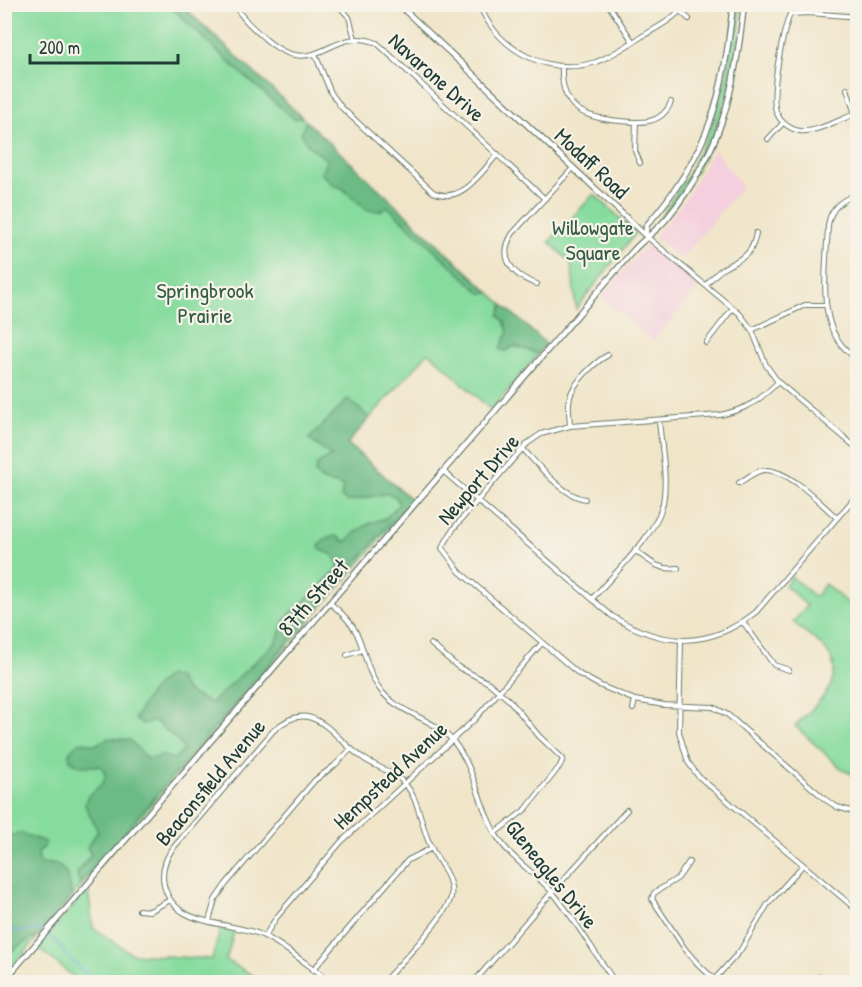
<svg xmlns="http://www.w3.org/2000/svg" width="862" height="987" font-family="'Patrick Hand',sans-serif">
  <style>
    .built { fill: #f4cfdd }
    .green { fill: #86db9e; stroke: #528c69; stroke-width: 1.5 }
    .forest { fill: #6cbb85; stroke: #467c5c; stroke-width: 1.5 }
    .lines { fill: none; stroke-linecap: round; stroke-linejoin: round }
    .stream { stroke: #70a7df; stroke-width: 1.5 }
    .minor-casing { stroke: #687868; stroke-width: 6 }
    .tertiary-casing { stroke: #687868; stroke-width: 7 }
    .minor { stroke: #fff; stroke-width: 4 }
    .tertiary { stroke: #fff; stroke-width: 4.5 }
    .labels { text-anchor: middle; stroke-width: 4.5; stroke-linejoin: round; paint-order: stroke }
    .street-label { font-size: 22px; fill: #1f3d34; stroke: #f7f3e8 }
    .park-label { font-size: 22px; fill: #345d49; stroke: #f7f3e8 }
  </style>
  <rect width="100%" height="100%" fill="#f7f3e8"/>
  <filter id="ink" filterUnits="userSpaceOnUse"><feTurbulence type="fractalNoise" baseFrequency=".0167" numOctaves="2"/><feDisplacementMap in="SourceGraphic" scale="12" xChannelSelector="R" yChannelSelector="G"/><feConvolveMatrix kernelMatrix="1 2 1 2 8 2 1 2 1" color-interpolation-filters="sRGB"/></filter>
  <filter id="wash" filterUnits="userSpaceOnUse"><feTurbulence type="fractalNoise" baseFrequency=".008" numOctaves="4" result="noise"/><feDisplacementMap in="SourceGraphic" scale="24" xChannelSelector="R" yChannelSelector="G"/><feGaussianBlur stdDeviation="1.35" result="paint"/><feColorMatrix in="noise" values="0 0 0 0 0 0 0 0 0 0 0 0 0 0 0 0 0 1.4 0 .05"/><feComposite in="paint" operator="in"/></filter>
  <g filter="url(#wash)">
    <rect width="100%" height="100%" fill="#f0e5c9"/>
    <path class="built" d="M714,149L742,186L681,259L654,237L686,198Z
      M648,243L700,285L653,341L601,297Z"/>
    <path class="green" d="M5,5H181L546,345L491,410L429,352L347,443L413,501L5,975Z
      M736,5H740C741,74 717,145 677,200C669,210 662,221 653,229L688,175L713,123L727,74Z
      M594,194L633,230L635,234L576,309L571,263L549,242Z
      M792,577L815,597L825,584L857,611V776L843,770L795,726C815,705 851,680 825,649C816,639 803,631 793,622L807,606L785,585Z
      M88,889L93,928L132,954L212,959L221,927L235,929L226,960L264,982H80L37,947Z"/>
    <path class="forest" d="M169,5H181L302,117L294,119L233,66Z
      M306,121L490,293H481L387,206L380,211L367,210L342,188L333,185L321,173L327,160L308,145L301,133Z
      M503,305L546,344L538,354L515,346L506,351L500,349L508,332L504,321L499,315Z
      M348,399L370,418L347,444L413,501L408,506L404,507L80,884L77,873L91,855L87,847L98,831L85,805L87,797C96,788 114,780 100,766H80L70,760L69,753C77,741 81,740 95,745L108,738L130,740L147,759L163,756L174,759L184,750L179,742L155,721L142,724L135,719C144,701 152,687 168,676L178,677C184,693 196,697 211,703L276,642L286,618L336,571L339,566L333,555L321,550L319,546L325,539L336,536L346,542L356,532L370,523L386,518L399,504L396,497L388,493L347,502L341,497L343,486L321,480L315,473L317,465L331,456L309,439Z
      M20,833L45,842V846L38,853L40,864C66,860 69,876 72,897L35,939L33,937L10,952L5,959V839L8,836Z"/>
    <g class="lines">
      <path class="stream" d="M4,928L21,932L36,929L44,932
        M48,935C61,943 59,948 68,957C77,966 86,971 93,982"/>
    </g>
  </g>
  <g filter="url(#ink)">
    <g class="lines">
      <defs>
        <path id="minor" d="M234,4C241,17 251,26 262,36C316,86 330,23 377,43L545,199
          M337,4L349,17L355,39
          M479,4C497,50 548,77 596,62C612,56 626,46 641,37C656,28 674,20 685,4
          M608,4L633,42
          M680,11L689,19
          M858,17L810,13L790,14C783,32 770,93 776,111C779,121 789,129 800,131C815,133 843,118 858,113
          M315,54L331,93L342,108L433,192C461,206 481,172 498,154
          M562,66C560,108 583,118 620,121C640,123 662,125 671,102
          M847,89L855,114
          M636,122L635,151L640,163
          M768,139L783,123
          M858,194C841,200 831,207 828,225C827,258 818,312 838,340C843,348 850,354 858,360
          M646,236L740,314L752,330L766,365L778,382L858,449
          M537,284C512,276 497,257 513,233L573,168
          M706,285C711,279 717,272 724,268C742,257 752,257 756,233
          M752,330L805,305H826
          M706,343L733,308
          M778,382C759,401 747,409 720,415L570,426L541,434L528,443L515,457L454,528L442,548L460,572L579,674L599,685L635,700L664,705L713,707L728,715L826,800L837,807L858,813
          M570,426C570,417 567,406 570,397C573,383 595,362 608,355
          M523,449C538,465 563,496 585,499
          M443,471L612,616C662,647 708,650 756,612L858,494
          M739,483C747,478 755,471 764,470C789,469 819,502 837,518
          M635,550C649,561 659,571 678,568
          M592,599C614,573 656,536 663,503C668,477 661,446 659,420
          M330,603C340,612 351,621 357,634C365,651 367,672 379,688C396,713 432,717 452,740C477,769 478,807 498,838C513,861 536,873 553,893C576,920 594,953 615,982
          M743,622L774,665L789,670
          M681,641L679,732L688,762L698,776L858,911
          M431,644L458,667L489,683L510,701L539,736L563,759L560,766L526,809L495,833
          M347,655L362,650
          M633,709L635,700
          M689,862L678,878L654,893L652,899L685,949L698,964L715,980
          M139,910L150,911L170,900
          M209,921L215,900L226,884L315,780L334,766L351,749
          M265,936L276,918L341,842L475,719L542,643
          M313,970L399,870L408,860L432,848
          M332,982C311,968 285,946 264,936C231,920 174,929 164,885C161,870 165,858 174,847L273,731C313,694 331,737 363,758C377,768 394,771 405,784C420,801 421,827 431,847C438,862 454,879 451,897C446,917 399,965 383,982
          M474,982L552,892L627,810
          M712,982L740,951L768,904L803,865
          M816,982L820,977"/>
        <path id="tertiary" d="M398,4L646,236
          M646,236V226C710,154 723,97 733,4
          M4,981L632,252C643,239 657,231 668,217C723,149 735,89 744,4"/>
      </defs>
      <use href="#minor" class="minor-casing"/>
      <use href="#tertiary" class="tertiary-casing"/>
      <use href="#minor" class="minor"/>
      <use href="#tertiary" class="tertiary"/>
    </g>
  </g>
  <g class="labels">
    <g class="street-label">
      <text transform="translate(437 77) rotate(42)" y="8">Navarone Drive</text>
      <text transform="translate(592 163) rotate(43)" y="8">Modaff Road</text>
      <text transform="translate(478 479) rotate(-49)" y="8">Newport Drive</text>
      <text transform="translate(313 597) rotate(-49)" y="8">87th Street</text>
      <text transform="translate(390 775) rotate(-43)" y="8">Hempstead Avenue</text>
      <text transform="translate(210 782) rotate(-50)" y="8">Beaconsfield Avenue</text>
      <text transform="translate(552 874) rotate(51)" y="8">Gleneagles Drive</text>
    </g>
    <g class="park-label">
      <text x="593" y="235">Willowgate<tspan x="593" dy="25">Square</tspan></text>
      <text x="205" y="298">Springbrook<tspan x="205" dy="25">Prairie</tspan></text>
    </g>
  </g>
  <rect width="862" height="987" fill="none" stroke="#f7f3e8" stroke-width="24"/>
  <path d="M30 54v9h148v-9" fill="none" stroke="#1f3d34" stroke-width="3"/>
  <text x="39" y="54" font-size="18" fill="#1f3d34" stroke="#f7f3e8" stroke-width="4.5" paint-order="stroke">200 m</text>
</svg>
